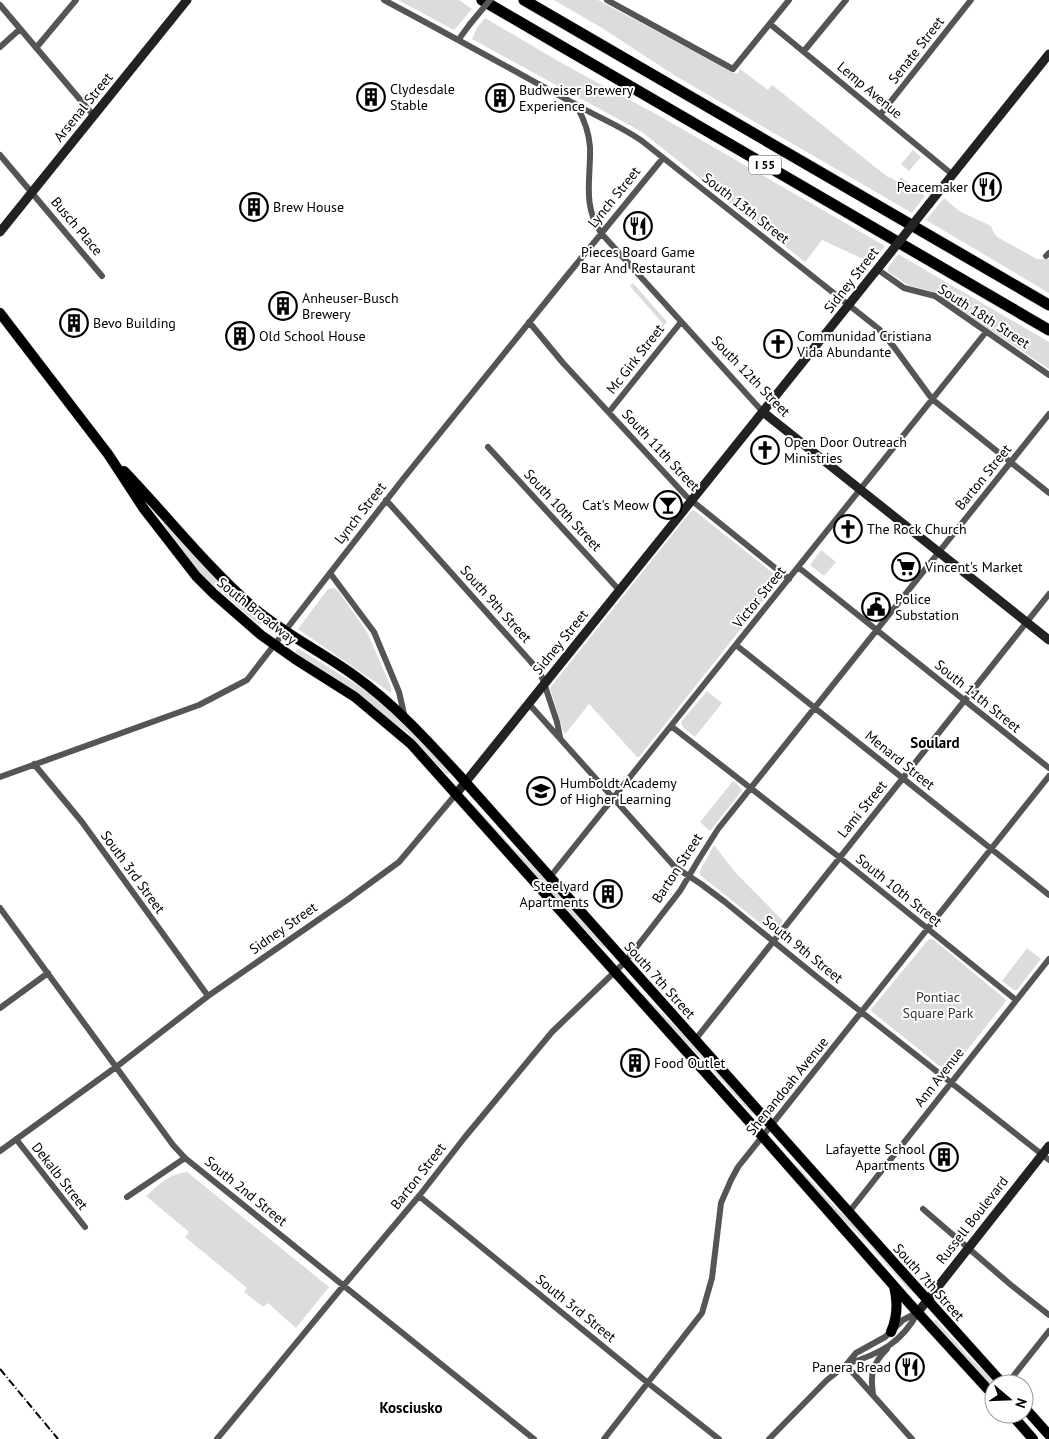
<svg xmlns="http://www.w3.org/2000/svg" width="1049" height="1439" font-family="'PT Sans',sans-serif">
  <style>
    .green { fill: #dcdcdc }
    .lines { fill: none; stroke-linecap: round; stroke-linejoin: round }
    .primary-casing { stroke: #dbdbdb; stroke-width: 11 }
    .highway-casing { stroke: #dbdbdb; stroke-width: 12 }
    .street { stroke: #555; stroke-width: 6 }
    .secondary { stroke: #222; stroke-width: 9 }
    .primary { stroke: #000; stroke-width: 10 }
    .highway { stroke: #000; stroke-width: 11 }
    .rail { stroke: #000; stroke-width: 2; stroke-dasharray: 8 2.5 1 2.5; stroke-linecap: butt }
    .street-bridge { stroke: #555; stroke-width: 6 }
    .secondary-bridge { stroke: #222; stroke-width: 9 }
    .labels { text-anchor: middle; stroke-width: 4; stroke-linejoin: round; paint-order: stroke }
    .shield { fill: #fff; stroke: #4c4c4c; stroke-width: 1 }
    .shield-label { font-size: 12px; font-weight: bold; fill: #000 }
    .street-label { font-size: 14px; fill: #000; stroke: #fff }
    .poi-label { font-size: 14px; fill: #000; stroke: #fff; text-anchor: start }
    .park-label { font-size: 14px; fill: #333; stroke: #fff }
    .neighbourhood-label { font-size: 15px; font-weight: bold; fill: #000; stroke: #fff }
  </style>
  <rect width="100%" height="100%" fill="#fff"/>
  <path class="green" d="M398,0H459L472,9L454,30Z
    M554,0H598L732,72L737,74L740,69L768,90L772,85L889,178L890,177L897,182L901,177L925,196L912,213L674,75L602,28Z
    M485,18L565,65L663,118L885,246L872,263L822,240L805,262L642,132L472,39L477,28Z
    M913,150L921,157L909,171L901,164Z
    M944,198L959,211L991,226L993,231L997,237L1037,259H1049V293L926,220Z
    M898,254L1049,342V369L933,292L908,285L887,271L889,266Z
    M633,283L667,322L660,330L659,328L663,324L630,286Z
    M691,511H695L779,578V581L639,757H637L589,704L566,733H564L550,688Z
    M165,521L205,568L259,618L263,621V625L258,624L201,574L161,525Z
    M821,550L836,562L824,576L810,565Z
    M334,588L339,592L367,632L391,687V693L298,629L328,589Z
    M299,649L367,691L373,696L374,697L377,699L400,719L450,772L449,774H446L407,732L295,654L296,650Z
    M707,691L722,703L695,737L683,727L681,722Z
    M733,781L739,786L742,790L741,792L710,831L700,822Z
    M473,805L475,806L512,847L536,868L545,880L548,882L602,943L605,948H603L561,906L472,806Z
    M714,845L735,872L783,921L774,932L769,930L700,875V871Z
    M929,939L934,940L1005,999L1006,1001L950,1072L946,1071L871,1011L872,1008Z
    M1027,948L1041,959L1017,990H1014L1002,981Z
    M633,982L635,986L690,1041L754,1113L753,1114L750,1112L699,1055L669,1027L631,983Z
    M798,1167L839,1211L852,1222L912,1289L911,1291L908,1289L865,1240L842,1219L797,1169Z
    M187,1172L329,1287L296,1328L268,1303L263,1307L244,1292L247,1288L185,1237L189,1232L146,1196C160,1184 167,1175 187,1172Z
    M934,1320H936L968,1356L997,1384H994V1389L934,1322Z"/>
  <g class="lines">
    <defs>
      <path id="primary" d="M0,313L108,454L144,509L196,576L214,594L261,635L295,659L355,697L411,744L763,1137L909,1303L994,1396
        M124,471C168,517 207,567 254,608C286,635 322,652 355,676C394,704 426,739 459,775L897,1266L1003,1384
        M891,1332C898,1316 898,1302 894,1286
        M1024,1407L1049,1435
        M1011,1414L1033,1439"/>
      <path id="highway" d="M482,0L1049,330
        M524,0L1049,305"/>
    </defs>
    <use href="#primary" class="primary-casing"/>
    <use href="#highway" class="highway-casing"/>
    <path class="street" d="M384,0C448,34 511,69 575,104C597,117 621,126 642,141L879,329L894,347L932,399L1049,493
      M607,0L733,69L789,0
      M0,5L94,116
      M770,24L953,175
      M459,39L470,24
      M0,47L20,29
      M36,48L76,0
      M804,51L846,0
      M577,107C584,119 589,133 590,147C591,178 582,205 601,233L763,412
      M880,115L971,0
      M0,155L102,276
      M1046,256L1049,253
      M877,269L904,288L935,296L1049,375
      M529,322L563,363L686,496L789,579
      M609,412L681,322
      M488,447L620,591
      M386,500L540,672L543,680L557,722L560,737
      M798,567L1049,768
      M330,573L374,632L399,692L405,718
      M736,645L1049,895
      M529,704L675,867L701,884L725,902L817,977L1049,1160
      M671,726L839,857L1016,1000
      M34,764L82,822L208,996
      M0,777L199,705L247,680L403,479L565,278L663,158
      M550,877L986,332
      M0,908L173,1145L185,1158L534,1439
      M0,1008L48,973
      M695,1040L1049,594
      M16,1139L85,1227
      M0,1151L116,1067L208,996L347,900L399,862L456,794
      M419,1196L648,1383L719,1439
      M127,1197L185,1158
      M923,1209L1011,1285L1049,1315
      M849,1212L1049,959
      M847,1364C879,1354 902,1343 918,1312
      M846,1365L912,1439
      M1007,1384L1049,1331
      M873,1394C870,1374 872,1364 887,1349
      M217,1439L344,1285L419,1196L465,1137L552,1032L625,962L680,891L699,859L718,829L1049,414
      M604,1439L702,1313L712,1278L721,1203L731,1180L738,1167L1049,776
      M769,1439L827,1380L846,1365L856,1353L885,1337L903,1320L918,1312"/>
    <path class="secondary" d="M929,204L1049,54
      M0,232L187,0
      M763,412L1049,640
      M456,794L883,262
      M918,1312L1049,1146"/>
    <use href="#primary" class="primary"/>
    <use href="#highway" class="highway"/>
    <path class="rail" d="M0,1369L58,1439"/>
    <path class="street-bridge" d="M470,24L490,0"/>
    <path class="secondary-bridge" d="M883,262L929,204"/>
  </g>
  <defs>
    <symbol id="building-ring" viewBox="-11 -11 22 22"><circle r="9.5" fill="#fff" stroke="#000" stroke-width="1.5"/><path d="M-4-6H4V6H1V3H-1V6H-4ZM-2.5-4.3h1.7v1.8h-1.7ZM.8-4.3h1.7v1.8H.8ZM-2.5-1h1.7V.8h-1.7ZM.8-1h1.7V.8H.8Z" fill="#000"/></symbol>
    <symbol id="restaurant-ring" viewBox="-11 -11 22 22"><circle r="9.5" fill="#fff" stroke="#000" stroke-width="1.5"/><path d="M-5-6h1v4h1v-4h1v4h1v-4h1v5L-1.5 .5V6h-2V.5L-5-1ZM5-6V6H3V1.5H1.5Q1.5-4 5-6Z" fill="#000"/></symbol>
    <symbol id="church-ring" viewBox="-11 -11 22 22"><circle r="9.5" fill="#fff" stroke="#000" stroke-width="1.5"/><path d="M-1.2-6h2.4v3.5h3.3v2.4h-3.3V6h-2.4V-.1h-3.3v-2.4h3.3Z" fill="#000"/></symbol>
    <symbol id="bar-ring" viewBox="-11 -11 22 22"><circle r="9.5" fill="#fff" stroke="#000" stroke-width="1.5"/><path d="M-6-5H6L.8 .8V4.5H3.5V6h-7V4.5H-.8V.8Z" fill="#000"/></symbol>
    <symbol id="supermarket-ring" viewBox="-11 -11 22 22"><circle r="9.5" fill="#fff" stroke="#000" stroke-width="1.5"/><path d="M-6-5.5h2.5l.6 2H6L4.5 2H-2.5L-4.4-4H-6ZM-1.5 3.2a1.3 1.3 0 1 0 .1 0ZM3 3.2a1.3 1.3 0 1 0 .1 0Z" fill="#000"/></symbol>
    <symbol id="civic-ring" viewBox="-11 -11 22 22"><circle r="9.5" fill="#fff" stroke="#000" stroke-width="1.5"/><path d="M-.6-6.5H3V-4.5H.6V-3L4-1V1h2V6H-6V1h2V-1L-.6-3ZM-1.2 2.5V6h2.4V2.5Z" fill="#000"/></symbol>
    <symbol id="school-ring" viewBox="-11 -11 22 22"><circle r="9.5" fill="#fff" stroke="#000" stroke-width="1.5"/><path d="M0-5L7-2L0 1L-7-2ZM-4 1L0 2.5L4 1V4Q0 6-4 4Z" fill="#000"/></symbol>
  </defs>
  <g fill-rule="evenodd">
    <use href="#building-ring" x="355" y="81" width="32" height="32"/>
    <use href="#building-ring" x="484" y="82" width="32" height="32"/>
    <use href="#restaurant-ring" x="971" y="171" width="32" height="32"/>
    <use href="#building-ring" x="238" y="191" width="32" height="32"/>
    <use href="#restaurant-ring" x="622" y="210" width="32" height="32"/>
    <use href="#building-ring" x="267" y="290" width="32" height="32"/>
    <use href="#building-ring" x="58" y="307" width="32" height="32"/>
    <use href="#building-ring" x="224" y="320" width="32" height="32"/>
    <use href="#church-ring" x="762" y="328" width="32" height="32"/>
    <use href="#church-ring" x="749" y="434" width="32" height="32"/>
    <use href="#bar-ring" x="652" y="489" width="32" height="32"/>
    <use href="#church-ring" x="832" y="513" width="32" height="32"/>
    <use href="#supermarket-ring" x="890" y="551" width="32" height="32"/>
    <use href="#civic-ring" x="860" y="591" width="32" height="32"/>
    <use href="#school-ring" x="525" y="775" width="32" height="32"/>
    <use href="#building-ring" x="592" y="878" width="32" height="32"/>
    <use href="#building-ring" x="619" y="1047" width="32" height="32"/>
    <use href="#building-ring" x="928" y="1141" width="32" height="32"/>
    <use href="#restaurant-ring" x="894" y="1351" width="32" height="32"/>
  </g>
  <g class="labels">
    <rect class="shield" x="749" y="155.5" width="32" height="19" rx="4"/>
    <g class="shield-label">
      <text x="765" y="169">I 55</text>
    </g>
    <g class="street-label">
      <text transform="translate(916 50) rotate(-52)" y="5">Senate Street</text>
      <text transform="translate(870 90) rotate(40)" y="5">Lemp Avenue</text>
      <text transform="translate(83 107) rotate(-51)" y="5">Arsenal Street</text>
      <text transform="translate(614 197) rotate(-51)" y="5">Lynch Street</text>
      <text transform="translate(746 208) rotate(38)" y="5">South 13th Street</text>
      <text transform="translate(77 226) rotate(50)" y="5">Busch Place</text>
      <text transform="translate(851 280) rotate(-52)" y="5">Sidney Street</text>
      <text transform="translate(984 316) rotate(33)" y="5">South 18th Street</text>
      <text transform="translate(635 359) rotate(-52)" y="5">Mc Girk Street</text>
      <text transform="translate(751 376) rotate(46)" y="5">South 12th Street</text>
      <text transform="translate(661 450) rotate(47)" y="5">South 11th Street</text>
      <text transform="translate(983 477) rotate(-51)" y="5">Barton Street</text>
      <text transform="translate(563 510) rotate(47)" y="5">South 10th Street</text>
      <text transform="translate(360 513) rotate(-52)" y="5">Lynch Street</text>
      <text transform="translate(759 597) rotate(-51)" y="5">Victor Street</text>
      <text transform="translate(496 604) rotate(48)" y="5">South 9th Street</text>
      <text transform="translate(257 611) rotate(39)" y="5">South Broadway</text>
      <text transform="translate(560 642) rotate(-51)" y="5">Sidney Street</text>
      <text transform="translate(978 696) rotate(39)" y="5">South 11th Street</text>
      <text transform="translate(900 760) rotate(39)" y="5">Menard Street</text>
      <text transform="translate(862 809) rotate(-51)" y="5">Lami Street</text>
      <text transform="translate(677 868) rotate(-57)" y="5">Barton Street</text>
      <text transform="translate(133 872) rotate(54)" y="5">South 3rd Street</text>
      <text transform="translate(899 890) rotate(39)" y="5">South 10th Street</text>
      <text transform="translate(283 928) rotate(-35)" y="5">Sidney Street</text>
      <text transform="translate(803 949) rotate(39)" y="5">South 9th Street</text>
      <text transform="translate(660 980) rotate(48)" y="5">South 7th Street</text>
      <text transform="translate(939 1077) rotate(-52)" y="5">Ann Avenue</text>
      <text transform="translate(787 1086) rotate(-51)" y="5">Shenandoah Avenue</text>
      <text transform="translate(60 1176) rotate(52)" y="5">Dekalb Street</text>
      <text transform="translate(418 1176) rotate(-52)" y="5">Barton Street</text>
      <text transform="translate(246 1191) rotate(39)" y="5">South 2nd Street</text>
      <text transform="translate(972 1220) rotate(-52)" y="5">Russell Boulevard</text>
      <text transform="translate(929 1282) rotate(48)" y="5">South 7th Street</text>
      <text transform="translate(576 1308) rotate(39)" y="5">South 3rd Street</text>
    </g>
    <g class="poi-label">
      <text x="390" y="94">Clydesdale<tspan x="390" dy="16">Stable</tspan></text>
      <text x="519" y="95">Budweiser Brewery<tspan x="519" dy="16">Experience</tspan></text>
      <text x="968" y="192" text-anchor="end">Peacemaker</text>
      <text x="273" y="212">Brew House</text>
      <text x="638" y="257" text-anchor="middle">Pieces Board Game<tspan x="638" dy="16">Bar And Restaurant</tspan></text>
      <text x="302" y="303">Anheuser-Busch<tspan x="302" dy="16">Brewery</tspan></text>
      <text x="93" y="328">Bevo Building</text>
      <text x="259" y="341">Old School House</text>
      <text x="797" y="341">Communidad Cristiana<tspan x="797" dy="16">Vida Abundante</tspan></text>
      <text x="784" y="447">Open Door Outreach<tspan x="784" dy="16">Ministries</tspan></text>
      <text x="649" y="510" text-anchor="end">Cat's Meow</text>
      <text x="867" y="534">The Rock Church</text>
      <text x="925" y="572">Vincent's Market</text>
      <text x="895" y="604">Police<tspan x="895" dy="16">Substation</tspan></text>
      <text x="560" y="788">Humboldt Academy<tspan x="560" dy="16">of Higher Learning</tspan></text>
      <text x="589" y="891" text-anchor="end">Steelyard<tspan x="589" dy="16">Apartments</tspan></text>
      <text x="654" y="1068">Food Outlet</text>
      <text x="925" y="1154" text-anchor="end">Lafayette School<tspan x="925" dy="16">Apartments</tspan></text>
      <text x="891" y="1372" text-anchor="end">Panera Bread</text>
    </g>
    <g class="park-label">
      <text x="938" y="1002">Pontiac<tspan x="938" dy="16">Square Park</tspan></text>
    </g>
    <g class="neighbourhood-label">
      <text x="935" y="748">Soulard</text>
      <text x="411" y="1413">Kosciusko</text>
    </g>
  </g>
  <g transform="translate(1009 1399) rotate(109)"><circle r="24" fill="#ffffff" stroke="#999999"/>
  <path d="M0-4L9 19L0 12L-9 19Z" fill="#000000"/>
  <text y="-8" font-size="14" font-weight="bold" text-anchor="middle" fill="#000000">N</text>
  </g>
</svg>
